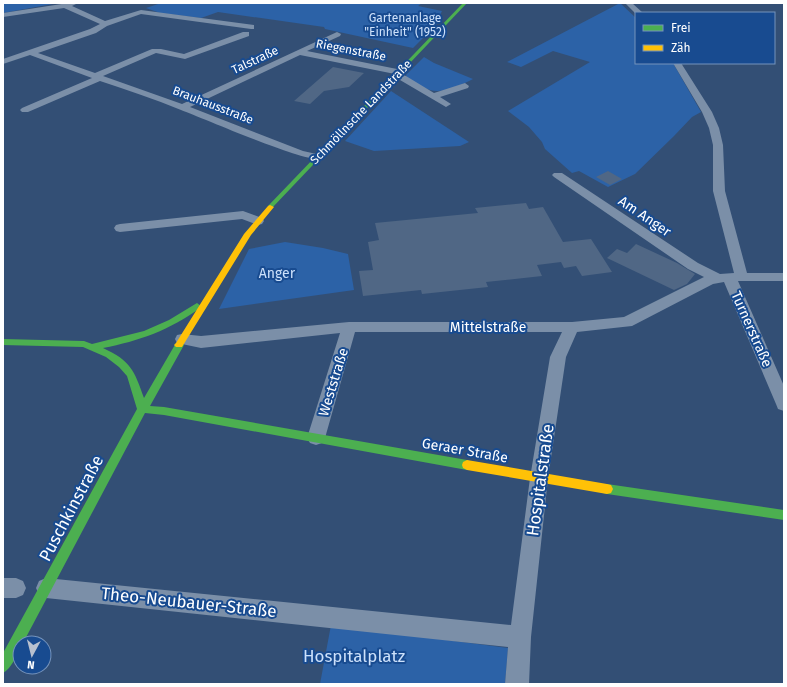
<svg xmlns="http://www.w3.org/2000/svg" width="787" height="687" font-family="'Fira Sans',sans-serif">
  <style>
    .green { fill: #2c62a7 }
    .building { fill: #506785 }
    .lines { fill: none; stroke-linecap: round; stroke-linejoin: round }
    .street { fill: #7b8fa8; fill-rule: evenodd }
    .fast { fill: #4caf50; fill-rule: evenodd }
    .slow { fill: #ffc107; fill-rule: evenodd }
    .labels { text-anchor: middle; stroke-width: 4; stroke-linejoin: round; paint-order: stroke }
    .far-park-label { font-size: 12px; fill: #cde1fb; stroke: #184b90 }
    .far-street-label { font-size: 12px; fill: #fff; stroke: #184b90 }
    .street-label { font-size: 14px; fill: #fff; stroke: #184b90 }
    .park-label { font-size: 14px; fill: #cde1fb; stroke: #184b90 }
    .near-street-label { font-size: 17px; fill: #fff; stroke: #184b90 }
    .near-park-label { font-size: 17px; fill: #cde1fb; stroke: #184b90 }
  </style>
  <rect width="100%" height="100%" fill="#334f75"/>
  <path class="green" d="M3,3H58L3,13Z
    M161,3H422L418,6L442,11L439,17L440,21L413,48L325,29L324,27L218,12L201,18L160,13L146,8Z
    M620,3L636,18V63H673L701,112L692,117L674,136L635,174L608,187L579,171L572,173L545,149L542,142L529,127L508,111L590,62L553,51L521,67L507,62Z
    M424,57L434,63L473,79C461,85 443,94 430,90C422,88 414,82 407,78L406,75Z
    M391,91L469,142L460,146L374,151L345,141Z
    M285,242L323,248L348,254L354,290L219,309L249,249Z
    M331,625L508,648L505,684H320Z"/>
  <path class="building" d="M333,67L364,73L349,87L324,91L310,104L294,101Z
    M608,171L622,179L610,185L596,177Z
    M526,203L529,209L543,207L563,242L591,239L612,272L582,276L576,266L564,268L561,262L537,265L542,276L486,282L488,287L422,294L421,290L363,296L359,271L373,270L368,242L379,240L375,223L478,213L475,208Z
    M636,244L677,263L695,274L687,284L674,290L607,258L617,249L627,253Z"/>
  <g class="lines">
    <path class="street" d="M68,3H78L72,6L105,21L141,10L254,25V29H251L141,14L107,26L96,33L38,53L95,73L152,49H161L184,54L243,32H249V36L185,59L156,53L103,76L182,104L337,32L341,34L340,36L307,51L402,70L403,72L400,74L406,76L434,93L465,83L469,86L468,88L440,97L451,104L446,107L400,80L392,76L395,74L300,55L190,107L303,151L321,155L322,157L321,159C305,163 203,118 181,110C154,99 127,90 100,81L28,112H22L20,110L22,108L92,78L30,55L3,64V59L90,29L100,24L64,8L3,17V13Z
      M625,3H632L643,13L636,14Z
      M673,63H681L712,112L719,128L723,145L725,191L747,273H784V281H738L784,386V411L778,409L776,404L724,282L713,284L632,326L577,332L566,357L548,478L531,637L529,684H505L508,647L46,598L39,595L36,588L39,581L46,578L511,625L530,478L550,357L562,332H355L325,438L322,443L316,445L310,443L307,438L340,333L201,348L177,343L175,339L177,335L182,334L201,336L349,322H572L624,317L704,277L688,269L554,177L552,175L554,173H562L698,263L720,274L734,273L713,191V145L709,128L702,112Z
      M243,211L262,218L264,221L262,224L258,225L242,219L120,232L116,231L114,228L116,225L120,224Z
      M3,578H16L23,581L26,588L23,595L16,598H3Z"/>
    <path class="fast" d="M463,3H467L272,208H268V206Z
      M197,303L201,306L200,308C170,330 139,341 103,348C131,361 134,370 144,398L176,343H182L184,345L150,406L164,407L467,460L471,462L472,465L471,468L467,470L164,415L145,413L23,643H20C20,652 11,669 3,673V653L137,409L127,376L119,367L106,357L83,347L3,345V339L84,341L92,344L144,331L169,320Z
      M607,484L784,510V520L607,494L603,493L601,489L603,485Z"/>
    <path class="slow" d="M270,205L274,207L251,235L182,347H176L174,345L176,343L244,234L268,206Z
      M467,460L607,484L611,485L613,489L611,493L607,494L467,470L463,468L462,465L463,462Z"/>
  </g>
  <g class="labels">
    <g class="far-park-label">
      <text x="405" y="22">Gartenanlage<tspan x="405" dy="14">"Einheit" (1952)</tspan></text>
    </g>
    <g class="far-street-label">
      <text transform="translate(351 50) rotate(11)" y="4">Riegenstraße</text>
      <text transform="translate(255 60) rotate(-25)" y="4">Talstraße</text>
      <text transform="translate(213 105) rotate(21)" y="4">Brauhausstraße</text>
      <text transform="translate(361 112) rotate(-46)" y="4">Schmöllnsche Landstraße</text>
    </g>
    <g class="street-label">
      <text transform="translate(645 216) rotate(34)" y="5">Am Anger</text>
      <text x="488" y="332">Mittelstraße</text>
      <text transform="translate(752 329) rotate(66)" y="5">Turnerstraße</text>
      <text transform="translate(333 382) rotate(-73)" y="5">Weststraße</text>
      <text transform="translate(465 450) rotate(10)" y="5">Geraer Straße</text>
    </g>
    <g class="park-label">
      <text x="277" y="278">Anger</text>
    </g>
    <g class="near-street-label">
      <text transform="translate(540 480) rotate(-82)" y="6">Hospitalstraße</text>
      <text transform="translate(71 508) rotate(-62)" y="6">Puschkinstraße</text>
      <text transform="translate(189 602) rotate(6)" y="6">Theo-Neubauer-Straße</text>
    </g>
    <g class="near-park-label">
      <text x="354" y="662">Hospitalplatz</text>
    </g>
  </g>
  <rect width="787" height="687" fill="none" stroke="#ffffff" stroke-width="8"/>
  <rect x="635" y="12" width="140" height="52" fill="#184b90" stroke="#7493bc"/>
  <rect x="643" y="25" width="20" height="6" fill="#4caf50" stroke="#7493bc"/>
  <text x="671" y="32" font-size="12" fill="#ffffff">Frei</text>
  <rect x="643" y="45" width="20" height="6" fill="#ffc107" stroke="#7493bc"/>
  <text x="671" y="52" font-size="12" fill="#ffffff">Zäh</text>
  <g transform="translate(32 655) rotate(187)"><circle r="19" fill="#184b90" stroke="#7493bc"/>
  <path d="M0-3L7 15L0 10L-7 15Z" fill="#b8c1cf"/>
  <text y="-6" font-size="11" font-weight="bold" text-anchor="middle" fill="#ffffff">N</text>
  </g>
</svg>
